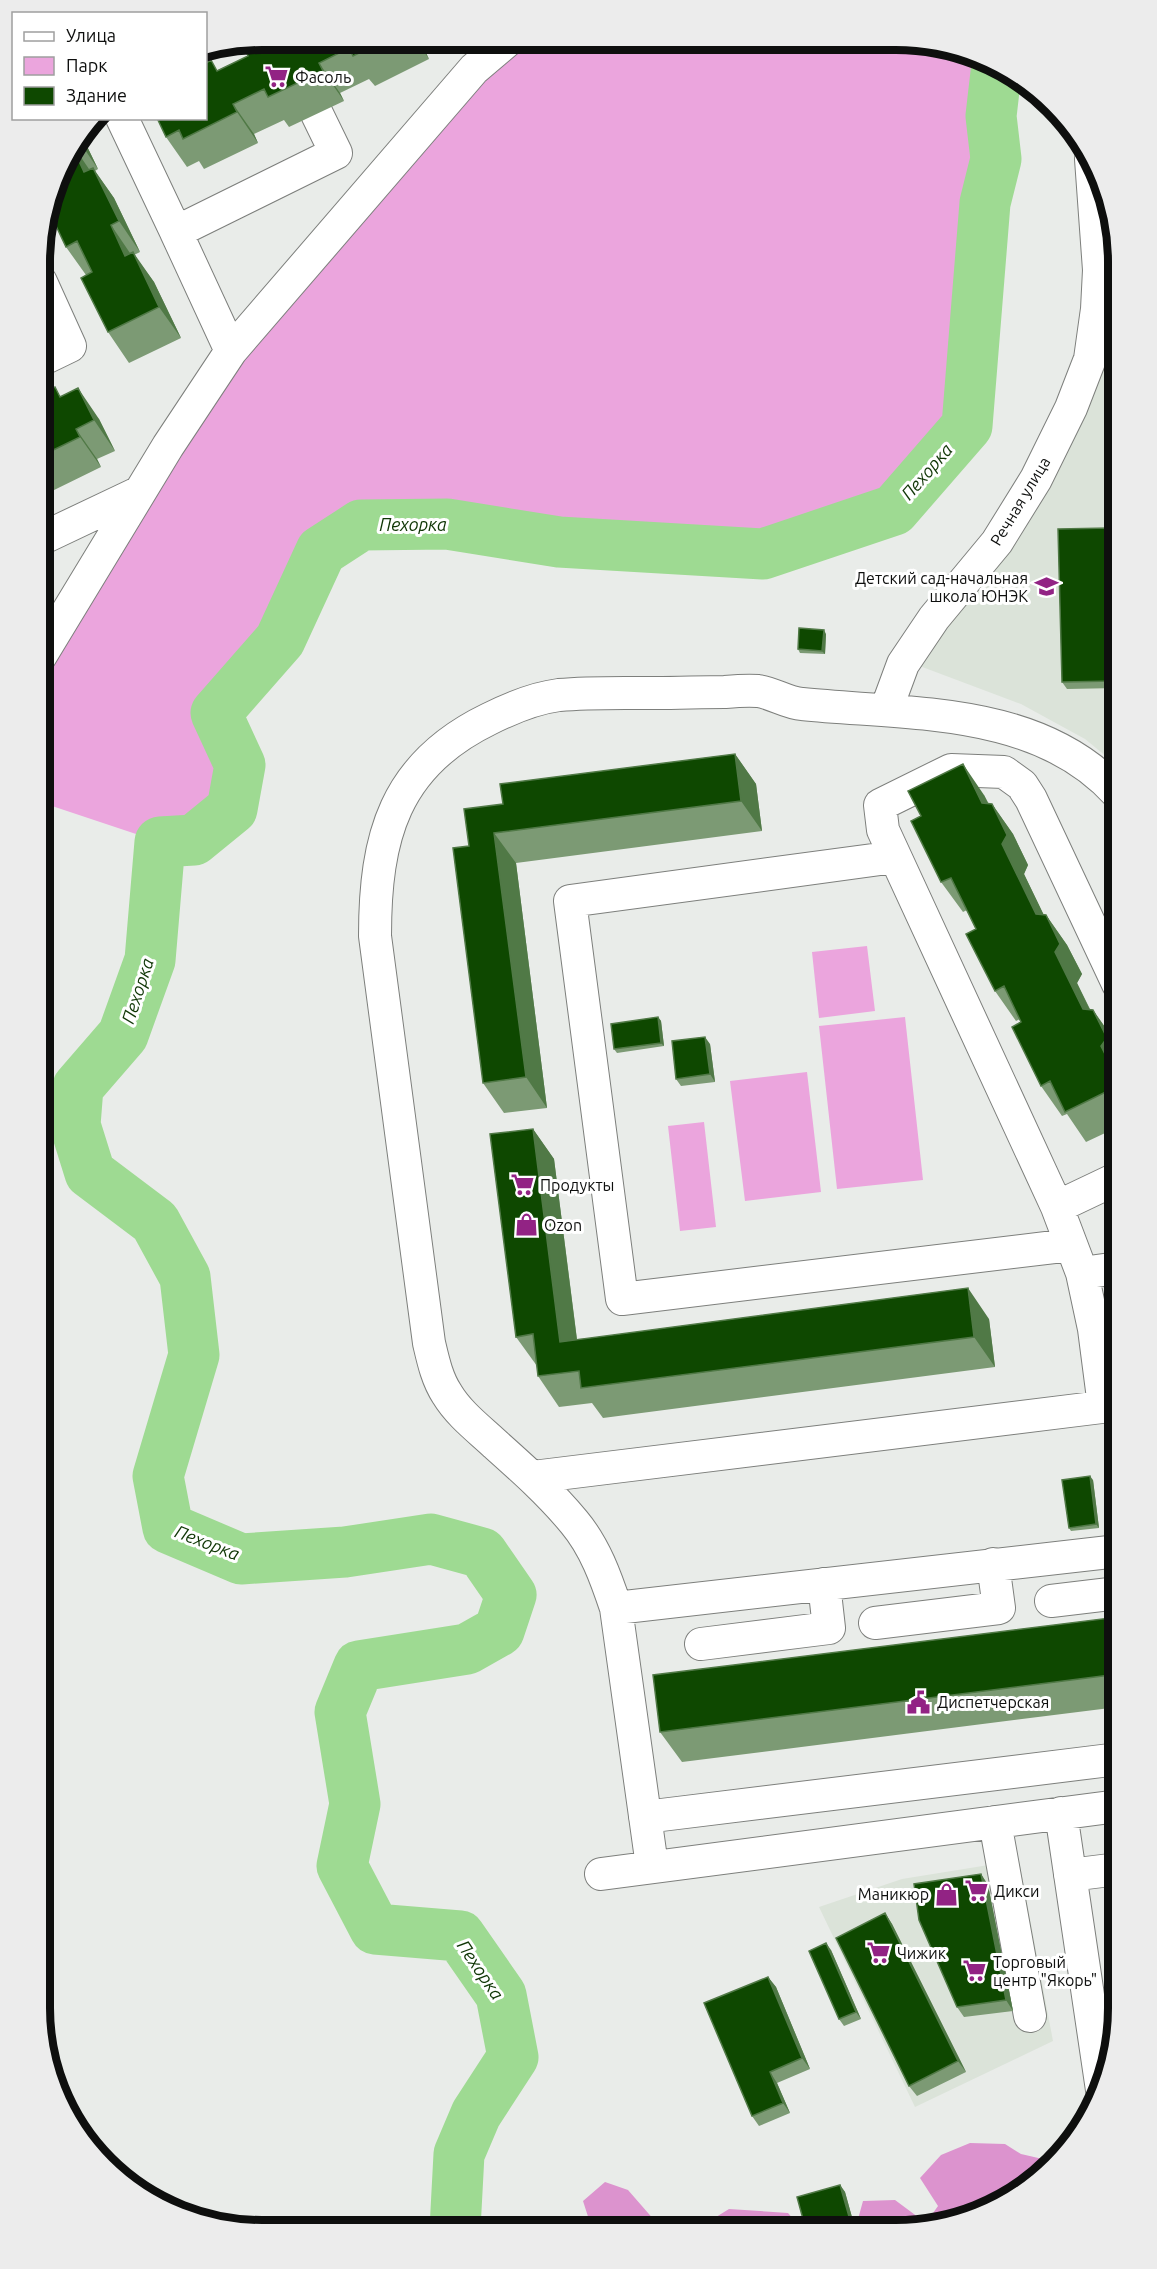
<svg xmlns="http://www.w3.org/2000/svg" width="1157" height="2269" font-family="Ubuntu,sans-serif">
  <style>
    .built { fill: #dbe3d9 }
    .green { fill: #eba5dd }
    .forest { fill: #dc93ce }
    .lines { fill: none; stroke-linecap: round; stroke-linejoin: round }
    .river { stroke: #9eda92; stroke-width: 51 }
    .minor-casing { stroke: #7d7f7c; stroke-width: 34 }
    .minor { stroke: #fff; stroke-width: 32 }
    .wall { fill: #7c9a74 }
    .shaded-wall { fill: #507946 }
    .building { fill: #0e4800; stroke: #507946; stroke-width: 1.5 }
    .labels { text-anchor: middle; stroke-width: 6; stroke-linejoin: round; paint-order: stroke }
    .poi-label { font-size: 16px; fill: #0e0f0e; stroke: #fff; text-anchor: start }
    .street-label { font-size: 16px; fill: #0e0f0e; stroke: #fff }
    .water-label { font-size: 18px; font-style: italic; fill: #0f3605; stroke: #fff }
    .rim { fill: none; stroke: #0e0f0e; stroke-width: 8 }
  </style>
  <rect width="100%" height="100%" fill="#e9ece9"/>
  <path class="built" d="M1118,336V766L1085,739L1021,704L917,665L1049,482Z
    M1019,1860L1053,2041L915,2107L819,1907L902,1879Z"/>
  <path class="green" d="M507,41L939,43L997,64L991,116L996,159L985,203L967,426L894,510L763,554L559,542L447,524L361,525L321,551L280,640L216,713L240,765L232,809L194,840L160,842L40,802V657L153,470Z
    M867,946L875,1011L819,1018L812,952Z
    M905,1017L923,1180L837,1189L819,1026Z
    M807,1072L821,1192L745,1201L730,1081Z
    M704,1122L716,1227L680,1231L668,1126Z"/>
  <path class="forest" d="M970,2143L1005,2144L1021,2154L1047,2160L1049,2165L1028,2185L1024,2184L1020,2192L967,2218L896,2230H855L863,2201L895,2200L926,2223L938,2206L920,2178L941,2155Z
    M605,2182L628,2190L662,2229H592L583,2201Z
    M729,2209L788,2213L803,2230L680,2229L685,2225L708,2222Z"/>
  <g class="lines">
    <path class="river" d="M455,2229L459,2154L476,2114L513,2057L501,1995L460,1936L375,1929L342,1866L355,1804L340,1712L359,1666L467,1649L499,1631L511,1595L482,1553L431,1539L345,1552L241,1559L168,1528L158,1476L194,1355L185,1277L155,1222L90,1173L75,1125L78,1087L123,1035L150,960L160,842L194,840L232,809L240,765L216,713L280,640L321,551L361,525L447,524L559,542L763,554L894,510L967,426L985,203L996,159L991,116L997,64"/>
    <defs>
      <path id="minor" d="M122,118L176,232L336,153L317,114
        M176,232L231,351
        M41,360L70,346L41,282
        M41,539L140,492
        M40,657L168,446L231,351L474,69L507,41
        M886,710L903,664L934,618L997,542L1036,479L1071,408L1090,359L1097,309L1099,270L1091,159
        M895,857L570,901L622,1299L1071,1245
        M1057,1207L1118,1178
        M1082,1273L1118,1268
        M1104,1406L1094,1329L1082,1273L1057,1207L883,830L880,805L951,770L1004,772L1022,785L1031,799L1118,984
        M533,1477L1118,1405
        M1051,1601L1118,1593
        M616,1608L1118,1551
        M875,1623L999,1608L993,1564
        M701,1644L829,1628L824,1584
        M1061,1813L1102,2090
        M645,1817L1118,1759
        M995,1822L1030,2016
        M652,1866L616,1608C606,1578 595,1547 574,1522C550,1493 523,1469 495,1444C479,1429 459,1414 447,1394C437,1379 433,1360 429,1343L375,936C375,837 394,765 489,719C511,708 535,698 559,695C591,692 624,693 656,693C679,693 702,692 725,692C736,691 747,690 758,691C773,693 787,703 802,704C909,715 1039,706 1118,794
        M601,1874L1118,1806
        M1070,1875L1118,1869"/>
    </defs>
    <use href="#minor" class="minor-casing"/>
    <use href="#minor" class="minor"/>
  </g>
  <path class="wall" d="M261,39L442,40L443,43L425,51L429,59L375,86L369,79L340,93L344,101L289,127L284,120L254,134L258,143L204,169L199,161L187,167L166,137L218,70L248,56Z
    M82,136L98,169L95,171L114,198L140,252L134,255L154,282L181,338L129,363L108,332L86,275L66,247L62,163Z
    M41,394L62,396L99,419L115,451L97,459L101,467L48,493L43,486L41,487Z
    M1110,528L1115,535L1118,635V688L1067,689L1062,682Z
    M826,634L825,654L800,653L798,649Z
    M735,754L756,784L762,831L516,863L547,1108L504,1113L483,1083L469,846L503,804Z
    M984,795L989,804H992L1013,834L1028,865L1024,874L1043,914L1046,915L1067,945L1082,974L1077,983L1090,1009L1093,1010L1114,1040L1118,1048V1127L1086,1142L1067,1114L1062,1116L1041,1086L1020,1019L1016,1021L995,991L976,929L967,910L963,912L941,882Z
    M658,1017L661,1021L664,1046L617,1053L614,1049Z
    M710,1044L715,1082L681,1086L676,1079Z
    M533,1129L554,1159L577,1339L989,1319L995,1367L603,1418L592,1403L559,1407L538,1376L537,1366L516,1337Z
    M1093,1480L1099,1528L1071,1531L1069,1528Z
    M1118,1617V1707L682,1762L660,1732Z
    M981,1874L988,1885L1013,2011L964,2017L957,2007Z
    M885,1913L892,1924L966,2072L917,2096L909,2086Z
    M831,1950L861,2019L844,2026L839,2019Z
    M768,1977L776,1987L810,2069L777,2083L790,2113L759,2126L752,2116Z
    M840,2185L845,2192L855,2228L847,2230H806Z"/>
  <path class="shaded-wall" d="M416,40H417L425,51L429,59Z
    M319,63L340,93L344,101L323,71Z
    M233,104L254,134L258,143L237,112Z
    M82,136L98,169L79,141Z
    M74,147L91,172H84L73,148Z
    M93,168L114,198L140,252L119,221Z
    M111,225L132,256H125Z
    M133,252L154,282L181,338L159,307Z
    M78,388L99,419L115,451L94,420Z
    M76,429L97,459L101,467L80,437Z
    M1110,528L1115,535L1118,635V686L1114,681Z
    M824,630L826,634L825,654L822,651Z
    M735,754L756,784L762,831L741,801Z
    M963,764L984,795L1003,834L982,803Z
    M992,804L1013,834L1028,865L1024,874L1058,944L1036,914L1002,844Z
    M494,833L516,863L547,1108L526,1077Z
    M1046,915L1067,945L1082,974L1077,983L1104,1039L1083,1009L1055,952Z
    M1093,1010L1114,1040L1118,1048V1080L1101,1046Z
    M658,1017L661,1021L664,1046L661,1043Z
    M705,1037L710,1044L715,1082L710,1074Z
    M533,1129L554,1159L581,1372L560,1342Z
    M968,1288L989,1319L995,1367L974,1337Z
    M1090,1476L1093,1480L1099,1528L1096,1524Z
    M981,1874L988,1885L1013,2011L1006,2000Z
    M885,1913L892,1924L966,2072L958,2061Z
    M826,1943L831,1950L861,2019L856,2012Z
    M768,1977L776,1987L810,2069L802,2058Z
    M770,2072L777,2083L790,2113L783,2103Z
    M840,2185L845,2192L855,2228L850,2220Z"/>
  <path class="building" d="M261,39L386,40L353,56L349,48L319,63L323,71L268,97L264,89L233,104L237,112L183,139L179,130L166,137L157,118H206V63L211,60L217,71L248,56L243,45L251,41Z
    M73,148L84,172L93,168L119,221L111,225L125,256L133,252L159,307L108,332L81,278L92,272L77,241L66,247L48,209L62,163Z
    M55,387L60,397L78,388L94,420L76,429L80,437L41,456V394Z
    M1110,528L1114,681L1062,682L1058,529Z
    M799,628L824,630L822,651L798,649Z
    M735,754L741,801L494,833L526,1077L483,1083L453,848L469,846L464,809L503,804L500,784Z
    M963,764L982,803L992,804L1007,835L1002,844L1036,914L1046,915L1060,944L1055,952L1083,1009L1093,1010L1107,1038L1101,1046L1118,1080V1086L1065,1112L1050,1081L1041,1086L1012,1027L1021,1022L1004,986L995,991L966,934L976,929L951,878L941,882L911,821L921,816L908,791Z
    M658,1017L661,1043L614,1049L611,1024Z
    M705,1037L710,1074L676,1079L672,1041Z
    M533,1129L560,1342L968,1288L974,1337L581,1388L579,1371L538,1376L533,1334L516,1337L490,1134Z
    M1090,1476L1096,1524L1069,1528L1062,1480Z
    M1118,1617V1674L660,1732L653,1675Z
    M981,1874L1006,2000L957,2007L919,1920L914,1884Z
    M885,1913L958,2061L909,2086L836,1938Z
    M826,1943L856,2012L839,2019L809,1951Z
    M1118,1955V2023L1116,2030L1107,1956Z
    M768,1977L802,2058L770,2072L783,2103L752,2116L704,2003Z
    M840,2185L850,2220L819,2230H806L797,2197Z"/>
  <defs>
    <symbol id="supermarket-bare" viewBox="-9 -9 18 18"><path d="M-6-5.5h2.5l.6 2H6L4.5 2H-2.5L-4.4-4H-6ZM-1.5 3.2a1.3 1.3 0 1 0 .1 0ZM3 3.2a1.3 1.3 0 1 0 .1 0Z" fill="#922384" stroke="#fff" stroke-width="2.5" paint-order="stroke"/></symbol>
    <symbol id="school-bare" viewBox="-9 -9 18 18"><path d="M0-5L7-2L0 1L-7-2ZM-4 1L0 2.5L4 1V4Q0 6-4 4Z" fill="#922384" stroke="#fff" stroke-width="2.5" paint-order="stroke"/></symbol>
    <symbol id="shop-bare" viewBox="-9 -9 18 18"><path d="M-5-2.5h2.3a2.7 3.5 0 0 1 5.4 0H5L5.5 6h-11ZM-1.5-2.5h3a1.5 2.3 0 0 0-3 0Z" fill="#922384" stroke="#fff" stroke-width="2.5" paint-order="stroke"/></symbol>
    <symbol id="civic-bare" viewBox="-9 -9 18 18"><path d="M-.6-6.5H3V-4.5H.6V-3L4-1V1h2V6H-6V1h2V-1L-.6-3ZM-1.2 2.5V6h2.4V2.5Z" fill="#922384" stroke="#fff" stroke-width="2.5" paint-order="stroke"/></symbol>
  </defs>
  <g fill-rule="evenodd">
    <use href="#supermarket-bare" x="260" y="60" width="33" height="33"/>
    <use href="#school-bare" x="1030" y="570" width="33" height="33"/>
    <use href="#supermarket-bare" x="506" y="1168" width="33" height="33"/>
    <use href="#shop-bare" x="510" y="1208" width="33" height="33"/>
    <use href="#civic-bare" x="902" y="1686" width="33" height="33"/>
    <use href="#supermarket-bare" x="960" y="1874" width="33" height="33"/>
    <use href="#shop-bare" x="930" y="1878" width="33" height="33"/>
    <use href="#supermarket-bare" x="862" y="1936" width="33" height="33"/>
    <use href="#supermarket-bare" x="958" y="1954" width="33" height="33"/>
  </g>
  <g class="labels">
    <g class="poi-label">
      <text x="295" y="83">Фасоль</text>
      <text x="1028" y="584" text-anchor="end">Детский сад-начальная<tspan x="1028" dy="18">школа ЮНЭК</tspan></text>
      <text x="540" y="1191">Продукты</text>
      <text x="544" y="1231">Ozon</text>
      <text x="937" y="1708">Диспетчерская</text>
      <text x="994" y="1897">Дикси</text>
      <text x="929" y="1900" text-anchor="end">Маникюр</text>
      <text x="897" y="1959">Чижик</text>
      <text x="993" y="1968">Торговый<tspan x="993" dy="18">центр "Якорь"</tspan></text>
    </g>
    <g class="street-label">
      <text transform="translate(1020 501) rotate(-59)" y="6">Речная улица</text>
    </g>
    <g class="water-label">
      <text transform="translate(927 472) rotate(-49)" y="6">Пехорка</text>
      <text x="413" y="531">Пехорка</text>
      <text transform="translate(138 991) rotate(-72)" y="6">Пехорка</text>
      <text transform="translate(207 1543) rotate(21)" y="6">Пехорка</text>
      <text transform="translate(480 1970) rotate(56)" y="6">Пехорка</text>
    </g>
  </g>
  <path d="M0 0H1157V2269H0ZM262 50H896A212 212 0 0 1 1108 262V2008A212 212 0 0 1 896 2220H262A212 212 0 0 1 50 2008V262A212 212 0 0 1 262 50Z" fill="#ececec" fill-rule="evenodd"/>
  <path class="rim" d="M262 50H896A212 212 0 0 1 1108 262V2008A212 212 0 0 1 896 2220H262A212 212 0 0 1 50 2008V262A212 212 0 0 1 262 50Z"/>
  <rect x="12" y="12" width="195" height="108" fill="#ffffff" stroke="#9f9f9f" stroke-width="1.5"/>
  <rect x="24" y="32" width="30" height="9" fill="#ffffff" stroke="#9f9f9f" stroke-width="1.5"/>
  <text x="66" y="42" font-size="18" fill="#0e0f0e">Улица</text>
  <rect x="24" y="57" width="30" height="18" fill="#eba5dd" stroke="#9f9f9f" stroke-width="1.5"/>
  <text x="66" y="72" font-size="18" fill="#0e0f0e">Парк</text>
  <rect x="24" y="87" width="30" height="18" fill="#0e4800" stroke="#9f9f9f" stroke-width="1.5"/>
  <text x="66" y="102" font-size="18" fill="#0e0f0e">Здание</text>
</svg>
